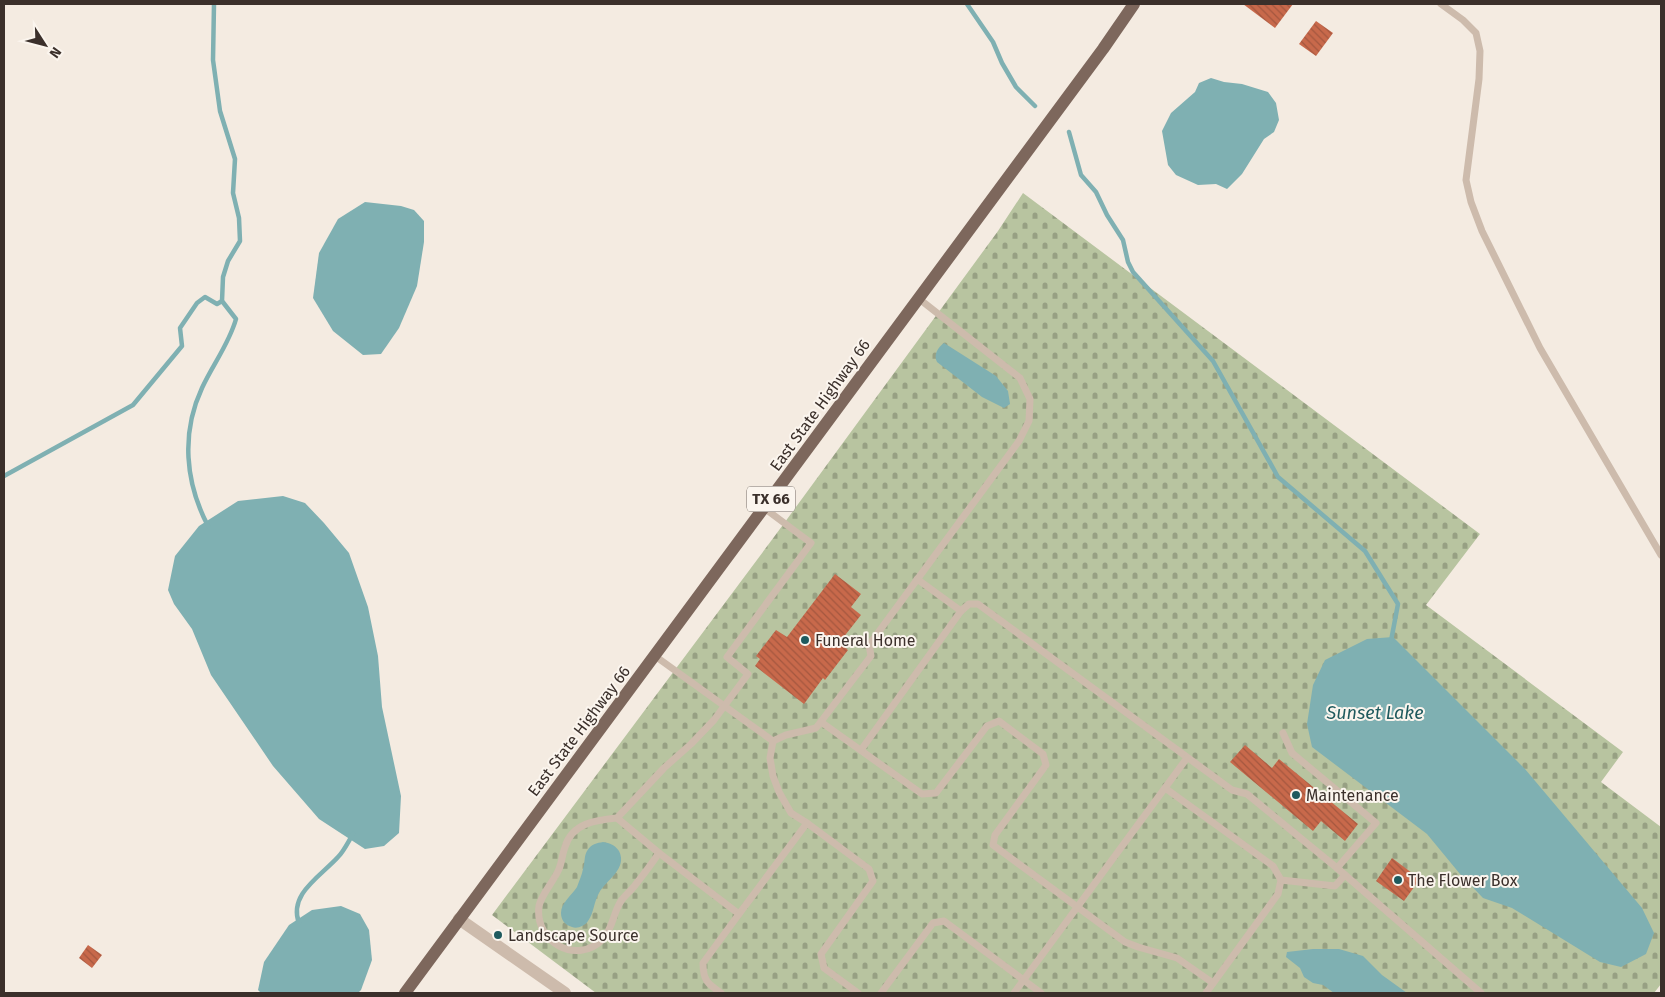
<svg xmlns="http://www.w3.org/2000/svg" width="1665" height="997" viewBox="0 0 1665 997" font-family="'Fira Sans',sans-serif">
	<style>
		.cemetery { fill: url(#cemetery-stones) }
		.water { fill: #7fb0b2 }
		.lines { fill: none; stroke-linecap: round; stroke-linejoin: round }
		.stream { stroke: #7fb0b2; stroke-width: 4.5 }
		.building { fill: url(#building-back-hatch) }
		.lane { stroke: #cdbbac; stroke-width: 7 }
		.street { stroke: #cdbbac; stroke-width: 12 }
		.primary { stroke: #7d675c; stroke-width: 12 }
		.poi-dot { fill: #1f5a5e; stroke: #fbf5ee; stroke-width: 2 }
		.labels { text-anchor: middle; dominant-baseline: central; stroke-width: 4; stroke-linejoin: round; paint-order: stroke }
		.shield { fill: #fbf5ee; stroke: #756b66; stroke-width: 1 }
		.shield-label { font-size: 15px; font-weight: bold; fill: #3b302b }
		.street-label { font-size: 16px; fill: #3b302b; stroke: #fbf5ee }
		.poi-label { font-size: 16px; fill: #3b302b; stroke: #fbf5ee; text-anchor: start }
		.water-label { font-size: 18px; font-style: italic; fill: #1f5a5e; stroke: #fbf5ee }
	</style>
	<defs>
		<pattern id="cemetery-stones" width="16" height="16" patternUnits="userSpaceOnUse" patternTransform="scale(1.25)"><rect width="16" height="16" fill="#b8c4a0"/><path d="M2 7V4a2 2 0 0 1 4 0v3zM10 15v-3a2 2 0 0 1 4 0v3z" fill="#97a083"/></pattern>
		<pattern id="building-back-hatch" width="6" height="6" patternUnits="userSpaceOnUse" patternTransform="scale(1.25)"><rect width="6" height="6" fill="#c8694b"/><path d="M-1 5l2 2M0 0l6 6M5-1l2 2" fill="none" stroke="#a4573f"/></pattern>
	</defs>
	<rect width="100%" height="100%" fill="#f4ebe1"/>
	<polygon class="cemetery" points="1023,193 1480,534 1426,605 1623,752 1601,782 1661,827 1661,984 1654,993 596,993 492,915 774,537 998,231"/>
	<g class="water">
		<polygon points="1211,78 1224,82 1242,84 1268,92 1276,103 1279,120 1274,132 1264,139 1242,174 1227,189 1216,184 1198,185 1176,175 1168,165 1162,131 1171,113 1195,92 1199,83"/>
		<polygon points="365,202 401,206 414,210 424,221 424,242 417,286 399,328 381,354 363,355 333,331 313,298 319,253 338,219"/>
		<path d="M944 343 996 376 1008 391 1010 404 1004 408 982 397 937 362C933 355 938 347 944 343Z"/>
		<polygon points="283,496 305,503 324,523 349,553 368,607 378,656 382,707 401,796 399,833 384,846 365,849 319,819 273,766 211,675 192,629 174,604 168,590 175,556 199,526 238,501"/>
		<polygon points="1393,637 1525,769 1642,908 1654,933 1646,954 1621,967 1600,962 1512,908 1483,898 1460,874 1427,834 1312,747 1307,724 1313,685 1325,660 1367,639"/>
		<path d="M603 842C610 843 615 845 619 851 628 869 606 880 599 893 594 901 594 913 588 921 585 926 577 929 572 927 565 925 561 920 561 913 561 903 572 895 577 887 579 881 582 875 583 869 585 863 584 856 587 851 591 844 597 843 603 842Z"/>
		<polygon points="341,906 360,914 369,930 372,960 361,990 358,993 261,993 258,990 264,962 289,925 312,910"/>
		<polygon points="1313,949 1339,949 1363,956 1382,975 1407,993 1334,993 1323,985 1313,983 1304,977 1300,968 1286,957 1287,952"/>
	</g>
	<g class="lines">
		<g class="stream">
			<polyline points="967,4 993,42 1002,63 1016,87 1035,106"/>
			<polyline points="1069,132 1081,175 1096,192 1107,215 1123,240 1128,262 1133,272 1213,361 1278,477 1365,551 1398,604 1391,641"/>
			<polyline points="4,476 133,405 182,346 180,328 197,303 205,297 217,304 222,301"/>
			<path d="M208 526C185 482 181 433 202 388 213 364 229 344 236 319L222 301 223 277 228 261 240 241 239 218 233 193 235 159 220 111 213 60 214 4"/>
			<path d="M299 923C288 894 321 876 338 857 344 851 348 842 353 834"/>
		</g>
	</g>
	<g class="building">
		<polygon points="1243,4 1293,4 1275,28"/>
		<polygon points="1316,21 1333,33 1316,56 1299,44"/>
		<polygon points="835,574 861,594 851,607 861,615 839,643 848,650 825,680 823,678 804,704 755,666 760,659 756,656 776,630 787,637"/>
		<polygon points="1245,745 1272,768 1279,759 1358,824 1345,841 1321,821 1313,831 1230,762"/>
		<polygon points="1392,858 1420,879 1404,901 1376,881"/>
		<polygon points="88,945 102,955 92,968 79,958"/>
	</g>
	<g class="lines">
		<g class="lane">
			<polyline points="1441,4 1463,20 1476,33 1480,51 1479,79 1466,180 1471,202 1482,231 1540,348 1661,555"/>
			<polyline points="917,579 961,611 969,604 978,604 1232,790 1247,794 1337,868 1481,993"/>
			<polyline points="655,656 773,741 786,735 816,728 871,656 869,645 1019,441 1029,421 1030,399 1020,378 918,298"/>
			<polyline points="821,722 922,794 936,793 987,726 999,721 1043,754 1046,765 995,835 993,845 1125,942 1138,947 1177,958 1213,983"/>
			<polyline points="1283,733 1292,753 1376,823 1337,868"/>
			<polyline points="773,741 770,758 773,776 779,792 791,813 807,823"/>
			<polyline points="861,750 961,611"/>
			<polyline points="1165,788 1273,866 1281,880 1278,894 1206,993"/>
			<path d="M617 818 659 853C652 863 644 874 636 884 632 890 625 895 621 901 613 913 613 928 603 939 577 966 534 942 539 906 541 895 554 881 559 869 562 862 562 855 565 847 572 823 596 820 617 818L664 768 691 744 714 720 748 674 727 657 811 543 764 508"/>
			<polyline points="659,853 739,914 807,823 869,869 873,881 821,954 824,968 858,993"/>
			<polyline points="1281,880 1335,886 1345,875"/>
			<path d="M721 993C708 984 703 981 703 963L739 914"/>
			<polyline points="881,993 933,923 944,921 1041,993"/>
			<polyline points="1014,993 1187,758"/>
		</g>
		<polyline class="street" points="459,919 565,993"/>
		<polyline class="primary" points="405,993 1103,49 1134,4"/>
	</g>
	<g class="poi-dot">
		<circle cx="805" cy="640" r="5"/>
		<circle cx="1296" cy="795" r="5"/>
		<circle cx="1398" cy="880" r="5"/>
		<circle cx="498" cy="935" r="5"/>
	</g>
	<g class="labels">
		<rect class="shield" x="747" y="486.5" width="48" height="25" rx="4"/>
		<g class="shield-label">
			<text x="771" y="499">TX 66</text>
		</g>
		<g class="street-label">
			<text transform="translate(820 405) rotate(-54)">East State Highway 66</text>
			<text transform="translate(579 731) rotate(-53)">East State Highway 66</text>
		</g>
		<g class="poi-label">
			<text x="815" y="640">Funeral Home</text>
			<text x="1306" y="795">Maintenance</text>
			<text x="1408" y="880">The Flower Box</text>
			<text x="508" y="935">Landscape Source</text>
		</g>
		<g class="water-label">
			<text x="1375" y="713">Sunset Lake</text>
		</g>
	</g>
	<rect width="1665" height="997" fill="none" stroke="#3b302b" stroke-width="10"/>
	<g transform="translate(45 45) rotate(126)" stroke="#fbf5ee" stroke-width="4" paint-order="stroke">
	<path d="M0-4L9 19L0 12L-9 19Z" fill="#3b302b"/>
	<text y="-8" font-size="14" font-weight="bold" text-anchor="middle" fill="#3b302b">N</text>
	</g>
</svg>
